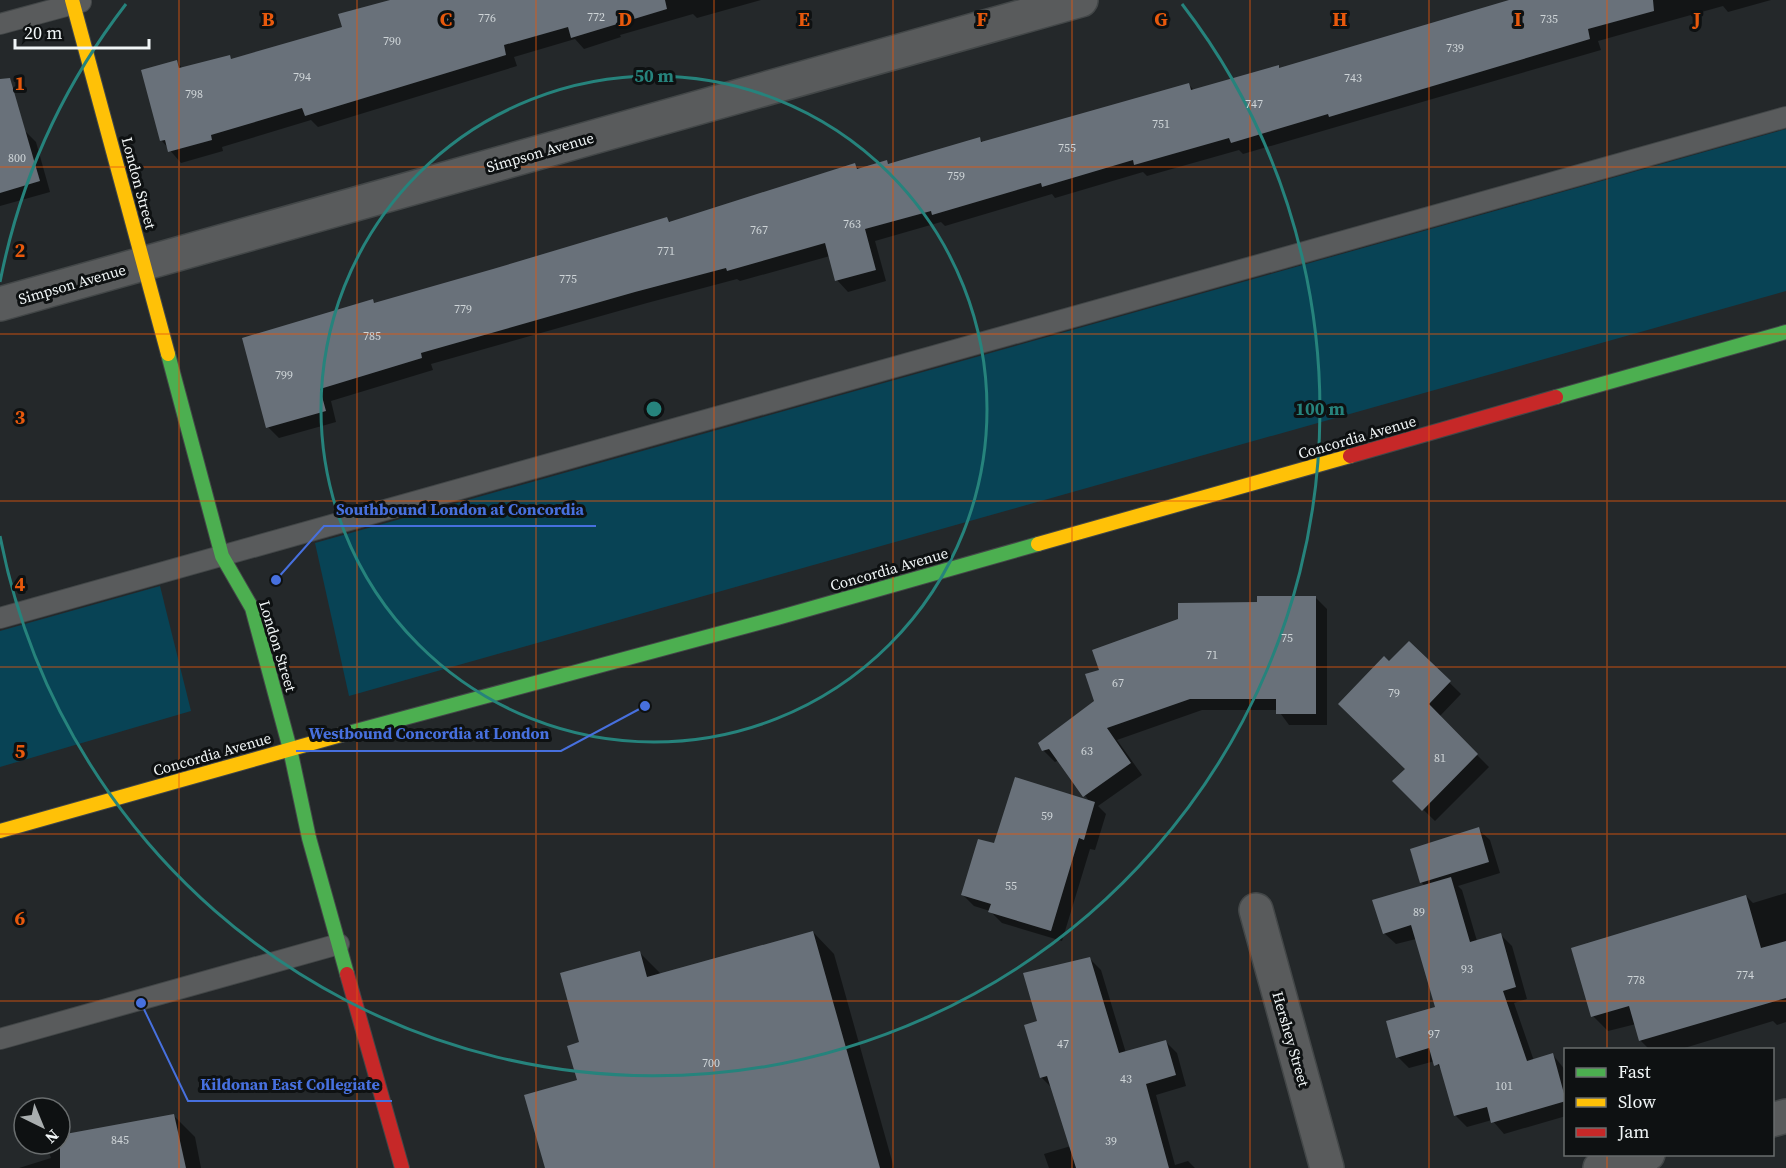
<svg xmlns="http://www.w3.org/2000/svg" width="1786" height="1168" viewBox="0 0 1786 1168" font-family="'Source Serif 4',serif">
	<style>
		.green { fill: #084355 }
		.shadow { fill: #0007 }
		.building { fill: #69717a }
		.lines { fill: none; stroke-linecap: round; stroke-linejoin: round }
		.lane-casing { stroke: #434748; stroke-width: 22 }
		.street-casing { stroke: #434748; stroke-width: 36 }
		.fast-casing { stroke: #434748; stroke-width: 16 }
		.slow-casing { stroke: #434748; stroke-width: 16 }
		.jam-casing { stroke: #434748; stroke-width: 16 }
		.lane { stroke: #595b5c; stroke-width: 20 }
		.street { stroke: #595b5c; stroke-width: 33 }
		.fast { stroke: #4caf50; stroke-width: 14 }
		.slow { stroke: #ffc107; stroke-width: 14 }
		.jam { stroke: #c62828; stroke-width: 14 }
		.grid { fill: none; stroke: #e8590c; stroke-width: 1.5; stroke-opacity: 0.55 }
		.ring { fill: none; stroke: #26837c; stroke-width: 3 }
		.labels { text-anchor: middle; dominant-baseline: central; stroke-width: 6; stroke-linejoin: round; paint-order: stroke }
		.number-label { font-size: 12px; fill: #cfd5d8 }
		.street-label { font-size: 15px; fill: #f1f6f7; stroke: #0e1112 }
		.grid-label { font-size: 20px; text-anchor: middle; font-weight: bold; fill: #e8590c; stroke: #0e1112; stroke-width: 6; stroke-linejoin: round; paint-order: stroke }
		.centre { fill: #26837c; stroke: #0e1112; stroke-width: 3 }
		.ring-label { font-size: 18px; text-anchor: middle; font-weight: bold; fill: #26837c; stroke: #0e1112; stroke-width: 6; stroke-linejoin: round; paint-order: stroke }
		.leader { fill: none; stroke: #4770de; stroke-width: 2 }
		.callout-dot { fill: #4770de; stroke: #0e1112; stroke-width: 2 }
		.callout-label { font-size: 16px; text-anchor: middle; font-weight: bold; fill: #4770de; stroke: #0e1112; stroke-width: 6; stroke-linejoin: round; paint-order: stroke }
	</style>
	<rect width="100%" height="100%" fill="#24282a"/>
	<g class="green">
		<polygon points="1786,129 1786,291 349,696 315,543"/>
		<polygon points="160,586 191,711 0,767 0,631"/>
	</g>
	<g class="shadow">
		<polygon points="395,0 761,0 697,18 693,14 620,35 621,37 584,49 575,39 514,57 517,66 318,127 311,120 222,147 223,151 181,163 162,141 143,71 177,62 183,69 229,56 232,60 343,28"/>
		<polygon points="1512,0 1771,0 1728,12 1723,6 1598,41 1601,50 1243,154 1239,150 1147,176 1143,172 1055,198 1052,194 945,226 941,222 875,241 886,281 848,292 837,280 830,256 740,281 737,279 647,303 431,364 433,370 331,401 336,422 279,438 268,427 372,301 376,304 667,219 671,223 855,165 860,170 886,162 890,165 980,139 983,143 1189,85 1195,91 1278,67 1280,69"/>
		<polygon points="24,130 36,142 50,192 0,206 0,137"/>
		<polygon points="1315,597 1327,609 1327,725 1289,725 1278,710 1202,710 1117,740 1142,775 1098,806 1106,814 1095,850 1090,849 1062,941 1002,923 990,911 974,906 963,895 995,845 1089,801 1059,760 1055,762 1043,750 1259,604"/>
		<polygon points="1409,643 1461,694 1439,717 1489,767 1435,821 1394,781 1406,769"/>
		<polygon points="1478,829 1490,840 1500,873 1458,886 1462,890 1477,941 1500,934 1512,946 1527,999 1514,1003 1534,1061 1553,1055 1566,1071 1566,1116 1504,1134 1492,1120 1467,1127 1455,1115 1443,1072 1435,1061 1409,1068 1398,1057 1436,1009 1416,939 1396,944 1384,933 1425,886 1421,882"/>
		<polygon points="1786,893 1786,1022 1777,1025 1773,1021 1678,1050 1650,1050 1640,1040 1636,1024 1608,1031 1593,1016 1746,896 1753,903"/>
		<polygon points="813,932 834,954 894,1168 546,1168 579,1081 581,1044 639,952 661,974"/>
		<polygon points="1090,959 1101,970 1126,1053 1165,1041 1177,1053 1186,1086 1156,1095 1175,1165 1188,1161 1195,1168 1049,1168 1044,1154 1071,1146 1052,1088 1041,1077 1039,1022"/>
		<polygon points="173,1115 195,1137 201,1168 19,1168 51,1158 46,1144 60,1144 60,1137"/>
	</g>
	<g class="building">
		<polygon points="390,0 665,0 667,9 571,38 568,27 504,45 506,55 305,116 302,108 211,135 212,140 168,152 165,140 160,141 141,70 177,60 179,68 230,55 231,59 342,27 338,14"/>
		<polygon points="1509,0 1653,0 1654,11 1588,29 1590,39 1329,117 1328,114 1231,143 1229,138 1134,165 1133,160 1042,187 1041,183 932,215 931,211 865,229 876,270 835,281 825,243 727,271 726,268 635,292 421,353 422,358 320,389 326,411 266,428 242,338 373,299 374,303 493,269 667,217 669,222 855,163 857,169 887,160 888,164 980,137 981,142 1189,83 1191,90 1279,65 1279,68"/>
		<polygon points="10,78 40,181 0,193 0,79"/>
		<polygon points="1257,596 1316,596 1316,714 1276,714 1276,699 1190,699 1107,728 1131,763 1083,797 1049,749 1042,751 1038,743 1094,701 1085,674 1099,670 1092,650 1178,619 1178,603 1257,602"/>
		<polygon points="1409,641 1451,681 1429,704 1478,754 1422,811 1392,781 1405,769 1338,704 1384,656 1389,661"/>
		<polygon points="1015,777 1095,802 1084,840 1079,838 1051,931 988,912 991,904 961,895 978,839 994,843"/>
		<polygon points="1479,827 1489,862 1420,883 1410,849"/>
		<polygon points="1451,877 1470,942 1501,933 1516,987 1503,991 1527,1061 1553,1053 1566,1101 1491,1123 1487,1107 1454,1116 1439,1064 1434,1066 1429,1048 1396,1058 1386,1021 1435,1007 1411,925 1383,934 1372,900"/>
		<polygon points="1746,895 1761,948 1786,941 1786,998 1639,1041 1629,1006 1591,1017 1571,948"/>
		<polygon points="813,931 880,1168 545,1168 524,1095 577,1080 567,1046 579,1042 560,973 640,951 647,977"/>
		<polygon points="1090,957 1119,1053 1166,1040 1176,1075 1146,1084 1169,1168 1076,1168 1047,1076 1040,1078 1024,1025 1037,1021 1023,973"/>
		<polygon points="174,1114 186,1168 60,1168 60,1135"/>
	</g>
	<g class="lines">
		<defs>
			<g id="lane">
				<polyline points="0,24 81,2"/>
				<polyline points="0,618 1786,117"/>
				<polyline points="0,1039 339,944"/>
			</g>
			<g id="street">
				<polyline points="0,304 1081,0"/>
				<polyline points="1256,910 1327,1168"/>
				<polyline points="1772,1120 1786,1116"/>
				<polyline points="1600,1168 1648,1154"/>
			</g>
			<g id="fast">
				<polyline points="168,354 222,556 252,608 290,749 309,838 347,974"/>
				<polyline points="1556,397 1786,332"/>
				<polyline points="341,735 777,618 1038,544"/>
			</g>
			<g id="slow">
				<polyline points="72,0 168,354"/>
				<polyline points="1038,544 1350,456"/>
				<polyline points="0,831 341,735"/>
			</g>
			<g id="jam">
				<polyline points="1350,456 1556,397"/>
				<polyline points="347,974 402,1168"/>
			</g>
		</defs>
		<use href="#lane" class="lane-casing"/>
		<use href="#street" class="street-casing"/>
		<use href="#fast" class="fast-casing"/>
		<use href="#slow" class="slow-casing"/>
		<use href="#jam" class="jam-casing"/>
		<use href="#lane" class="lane"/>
		<use href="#street" class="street"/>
		<use href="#fast" class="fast"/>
		<use href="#slow" class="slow"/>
		<use href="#jam" class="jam"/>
	</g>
	<path class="grid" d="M179 0V1168M357 0V1168M536 0V1168M714 0V1168M893 0V1168M1072 0V1168M1250 0V1168M1429 0V1168M1607 0V1050M0 167H1786M0 334H1786M0 501H1786M0 667H1786M0 834H1786M0 1001H1786M1607 1154V1168"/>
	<g class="ring">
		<circle cx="654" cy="409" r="333"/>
		<path d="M0 282A666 666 0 0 1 126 4M1182 4A666 666 0 1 1 0 536"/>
	</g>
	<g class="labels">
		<g class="number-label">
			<text x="596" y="17">772</text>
			<text x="487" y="18">776</text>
			<text x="1549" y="19">735</text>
			<text x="392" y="41">790</text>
			<text x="1455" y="48">739</text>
			<text x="302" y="77">794</text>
			<text x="1353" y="78">743</text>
			<text x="194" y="94">798</text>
			<text x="1254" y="104">747</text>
			<text x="1161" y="124">751</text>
			<text x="1067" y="148">755</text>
			<text x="17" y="158">800</text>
			<text x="956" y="176">759</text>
			<text x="852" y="224">763</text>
			<text x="759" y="230">767</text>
			<text x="666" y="251">771</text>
			<text x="568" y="279">775</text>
			<text x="463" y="309">779</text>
			<text x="372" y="336">785</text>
			<text x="284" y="375">799</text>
			<text x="1287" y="638">75</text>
			<text x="1212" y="655">71</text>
			<text x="1118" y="683">67</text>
			<text x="1394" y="693">79</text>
			<text x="1087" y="751">63</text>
			<text x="1440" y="758">81</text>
			<text x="1047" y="816">59</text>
			<text x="1011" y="886">55</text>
			<text x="1419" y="912">89</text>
			<text x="1467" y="969">93</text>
			<text x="1745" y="975">774</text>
			<text x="1636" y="980">778</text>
			<text x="1434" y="1034">97</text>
			<text x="1063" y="1044">47</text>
			<text x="711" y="1063">700</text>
			<text x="1126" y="1079">43</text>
			<text x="1504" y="1086">101</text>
			<text x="120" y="1140">845</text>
			<text x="1111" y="1141">39</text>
		</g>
		<g class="street-label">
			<text transform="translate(540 152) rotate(-16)">Simpson Avenue</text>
			<text transform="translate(139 183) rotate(75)">London Street</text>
			<text transform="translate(72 284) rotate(-16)">Simpson Avenue</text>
			<text transform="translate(1357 437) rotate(-16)">Concordia Avenue</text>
			<text transform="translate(889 569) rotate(-16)">Concordia Avenue</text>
			<text transform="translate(278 646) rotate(73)">London Street</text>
			<text transform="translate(212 754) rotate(-16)">Concordia Avenue</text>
			<text transform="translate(1291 1039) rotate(74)">Hershey Street</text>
		</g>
	</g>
	<g class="grid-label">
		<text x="268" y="26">B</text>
		<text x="446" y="26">C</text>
		<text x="625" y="26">D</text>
		<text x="804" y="26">E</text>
		<text x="982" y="26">F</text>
		<text x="1161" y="26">G</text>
		<text x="1340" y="26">H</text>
		<text x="1518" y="26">I</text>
		<text x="1697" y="26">J</text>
		<text x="20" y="90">1</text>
		<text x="20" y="257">2</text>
		<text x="20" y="424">3</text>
		<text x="20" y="591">4</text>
		<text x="20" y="758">5</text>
		<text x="20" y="925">6</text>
	</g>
	<circle cx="654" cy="409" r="9" class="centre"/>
	<g class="ring-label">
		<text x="654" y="82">50 m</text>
		<text x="1320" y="415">100 m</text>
	</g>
	<path class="leader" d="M276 580L324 526H596M645 706L561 751H296M141 1003L188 1101H392"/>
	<g class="callout-dot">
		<circle cx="276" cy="580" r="6"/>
		<circle cx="645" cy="706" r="6"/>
		<circle cx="141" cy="1003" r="6"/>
	</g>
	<g class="callout-label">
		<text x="460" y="515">Southbound London at Concordia</text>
		<text x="429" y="739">Westbound Concordia at London</text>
		<text x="290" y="1090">Kildonan East Collegiate</text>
	</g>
	<rect x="1564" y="1048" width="210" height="108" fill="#0e1112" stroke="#696d6e" stroke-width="1.5"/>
	<rect x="1576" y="1068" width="30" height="9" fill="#4caf50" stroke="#696d6e" stroke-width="1.5"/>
	<text x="1618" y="1078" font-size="18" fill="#f1f6f7">Fast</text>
	<rect x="1576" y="1098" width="30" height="9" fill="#ffc107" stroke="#696d6e" stroke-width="1.5"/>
	<text x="1618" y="1108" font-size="18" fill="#f1f6f7">Slow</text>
	<rect x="1576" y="1128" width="30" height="9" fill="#c62828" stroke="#696d6e" stroke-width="1.5"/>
	<text x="1618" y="1138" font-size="18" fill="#f1f6f7">Jam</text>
	<g transform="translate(42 1126) rotate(137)"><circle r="28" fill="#0e1112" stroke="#696d6e" stroke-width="1.5"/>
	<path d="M0-4.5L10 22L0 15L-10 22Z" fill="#a9aeaf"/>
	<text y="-9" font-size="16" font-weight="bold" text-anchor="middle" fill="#f1f6f7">N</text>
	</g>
	<path d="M15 39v9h134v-9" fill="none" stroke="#f1f6f7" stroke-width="3"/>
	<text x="24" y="39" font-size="18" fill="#f1f6f7" stroke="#0e1112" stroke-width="4.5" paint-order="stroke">20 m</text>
</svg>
